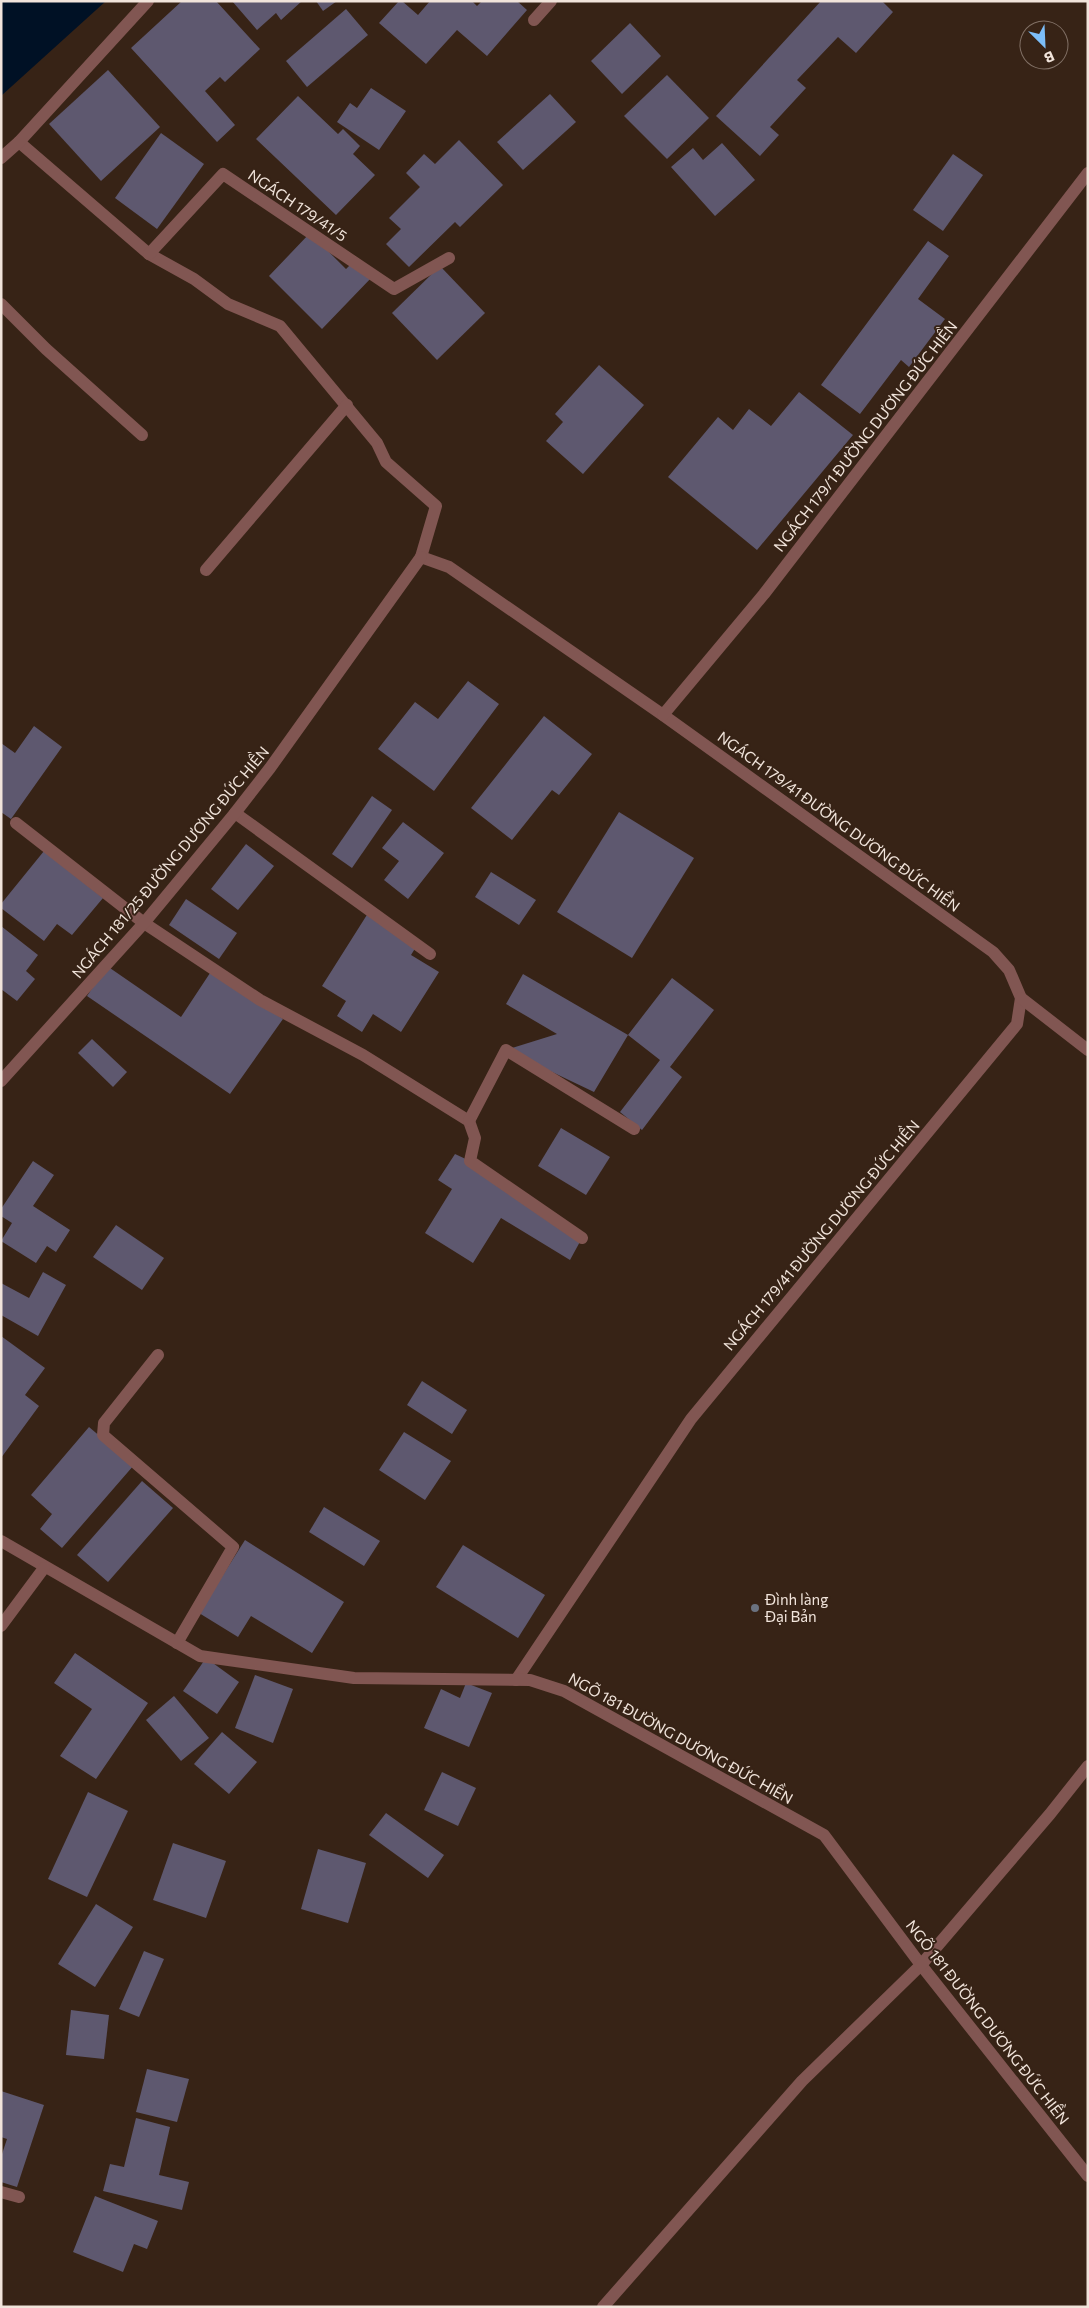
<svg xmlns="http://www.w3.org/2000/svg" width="1089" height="2308" viewBox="0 0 1089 2308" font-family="Commissioner,sans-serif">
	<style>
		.water { fill: #001125 }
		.building { fill: #5e586f }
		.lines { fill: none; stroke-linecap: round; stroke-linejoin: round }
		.minor { stroke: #815652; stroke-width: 12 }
		.worship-dot { fill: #6b7280; stroke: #372316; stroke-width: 2 }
		.labels { text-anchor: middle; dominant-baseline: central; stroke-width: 4; stroke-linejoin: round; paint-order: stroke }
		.street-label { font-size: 15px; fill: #f1e4db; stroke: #372316 }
		.poi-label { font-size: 15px; fill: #f1e4db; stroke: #372316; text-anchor: start }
	</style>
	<rect width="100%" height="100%" fill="#372316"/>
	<polygon class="water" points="1,1 106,1 1,96"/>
	<g class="building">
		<polygon points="182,1 216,1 260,49 225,82 220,77 205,91 235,125 217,142 131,48"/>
		<polygon points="232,1 302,1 281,20 276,13 257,30"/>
		<polygon points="316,1 337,1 323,11"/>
		<polygon points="399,1 402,1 418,15 430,1 472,1 477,6 482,1 517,1 527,10 487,56 457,30 426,64 379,23"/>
		<polygon points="821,1 882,1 893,12 856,53 838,37 797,80 806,88 770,127 779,135 760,156 716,116"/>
		<polygon points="346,9 368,35 307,87 286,61"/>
		<polygon points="630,23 661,56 622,94 591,61"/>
		<polygon points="108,70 160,127 101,181 49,124"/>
		<polygon points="667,75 709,118 667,159 624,116"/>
		<polygon points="371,88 406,111 379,150 337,122 350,103 357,108"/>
		<polygon points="550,94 576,122 523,170 497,142"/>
		<polygon points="298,96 338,134 343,129 360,146 353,154 375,175 336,215 256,139"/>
		<polygon points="161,133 204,164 157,229 115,198"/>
		<polygon points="459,140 503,185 460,227 455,222 409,267 386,244 401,229 389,218 420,187 406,173 424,154 435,164"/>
		<polygon points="722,143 755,180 715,216 671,167 693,148 703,160"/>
		<polygon points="953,154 983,175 943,231 913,210"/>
		<polygon points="310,233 346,269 356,259 373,276 322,329 269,276"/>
		<polygon points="928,241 949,256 918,299 945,319 909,367 901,360 860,414 821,385"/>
		<polygon points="440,266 485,313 437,360 392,313"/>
		<polygon points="599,365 644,405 583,474 546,441 563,422 555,414"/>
		<polygon points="799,392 853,435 757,550 668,477 718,417 733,430 749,409 771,426"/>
		<polygon points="468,681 499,704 434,791 378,749 415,702 438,719"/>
		<polygon points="544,716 592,754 559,795 552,790 512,840 471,808"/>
		<polygon points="34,726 62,747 11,819 1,812 1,743 15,753"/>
		<polygon points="372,796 392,810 352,868 332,854"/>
		<polygon points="619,812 694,858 632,958 557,912"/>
		<polygon points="403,822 444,853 408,899 384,880 399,861 382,848"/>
		<polygon points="246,844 274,866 238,910 211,889"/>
		<polygon points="44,851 103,898 72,935 57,924 44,941 1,908 1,904"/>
		<polygon points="491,872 536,900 519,925 475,897"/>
		<polygon points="186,899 237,933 219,959 169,925"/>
		<polygon points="370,910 419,942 411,955 439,972 401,1032 373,1014 362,1032 337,1016 346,1001 322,986"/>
		<polygon points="1,926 38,955 26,971 35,979 17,1001 1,989"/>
		<polygon points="107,966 181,1017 212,970 283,1019 230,1094 87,996"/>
		<polygon points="523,974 628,1035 594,1092 506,1050 557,1034 506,1004"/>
		<polygon points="672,978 714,1010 670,1067 682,1077 642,1130 620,1112 660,1060 628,1035"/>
		<polygon points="92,1039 127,1072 113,1087 78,1053"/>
		<polygon points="561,1128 610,1157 586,1195 538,1166"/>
		<polygon points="455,1154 470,1161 582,1238 570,1260 501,1218 473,1263 425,1233 452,1189 438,1180"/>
		<polygon points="33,1161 54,1175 33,1206 70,1230 56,1252 47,1246 36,1263 1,1241 12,1223 1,1216 1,1209"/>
		<polygon points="116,1225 164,1258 142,1290 93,1257"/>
		<polygon points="43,1272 66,1285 38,1336 1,1315 1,1283 29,1298"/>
		<polygon points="1,1336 45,1368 25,1395 39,1406 1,1458"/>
		<polygon points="422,1381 467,1410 452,1434 407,1405"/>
		<polygon points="89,1427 134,1465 62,1548 40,1529 52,1514 31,1495"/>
		<polygon points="404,1432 451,1461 425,1500 379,1470"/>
		<polygon points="142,1481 173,1508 108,1582 77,1555"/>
		<polygon points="324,1507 380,1541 364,1566 309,1532"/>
		<polygon points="245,1540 344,1602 312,1653 251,1616 238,1637 199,1613"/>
		<polygon points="463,1545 545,1595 518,1638 436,1587"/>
		<polygon points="75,1653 148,1703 96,1779 60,1756 92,1709 54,1683"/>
		<polygon points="206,1658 239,1682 217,1714 183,1691"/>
		<polygon points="255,1675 293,1689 273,1743 235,1728"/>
		<polygon points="466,1683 492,1693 469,1747 424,1728 441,1689 460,1698"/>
		<polygon points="174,1696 209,1738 181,1761 146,1720"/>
		<polygon points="222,1732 257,1762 229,1794 194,1764"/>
		<polygon points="442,1772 476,1788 458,1826 424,1810"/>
		<polygon points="88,1792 128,1811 87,1897 48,1879"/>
		<polygon points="386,1813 444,1855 428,1878 369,1835"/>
		<polygon points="173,1843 226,1861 206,1918 153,1900"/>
		<polygon points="318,1849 366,1863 348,1923 301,1909"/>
		<polygon points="96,1904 133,1927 95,1987 58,1964"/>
		<polygon points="144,1951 164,1959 139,2017 119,2009"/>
		<polygon points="71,2010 109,2015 104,2059 66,2055"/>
		<polygon points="147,2069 189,2079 177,2122 136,2112"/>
		<polygon points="1,2091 44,2105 17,2187 1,2182 1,2157 7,2139 1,2137"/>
		<polygon points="136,2118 170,2127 159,2175 189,2182 182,2210 103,2191 110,2164 124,2167"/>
		<polygon points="95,2196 158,2221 147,2249 134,2244 123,2272 73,2252"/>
	</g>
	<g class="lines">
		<g class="minor">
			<polyline points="534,20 551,1"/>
			<polyline points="19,142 149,254 194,279 228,304 280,326 377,443 386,462 436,506 421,557 449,567 663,715 993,952 1009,970 1021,998 1017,1024 691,1419 516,1680"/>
			<polyline points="1,158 19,142 148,1"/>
			<polyline points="149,254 223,174 394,289 449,258"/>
			<polyline points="1,304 46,349 142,435"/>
			<polyline points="206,570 347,405"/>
			<polyline points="663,715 764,594 1088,173"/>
			<polyline points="235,813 430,954"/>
			<polyline points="16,823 144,923 260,1000 363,1055 469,1121 475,1138 470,1161 582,1238"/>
			<polyline points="1021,998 1088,1050"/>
			<polyline points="1,1081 144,923 235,813 270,768 421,557"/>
			<polyline points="469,1121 506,1050 634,1129"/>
			<polyline points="158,1355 104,1423 103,1435 233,1547 177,1643"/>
			<polyline points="1,1541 200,1656 354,1678 530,1680 564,1691 824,1835 921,1965 1088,2176"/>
			<polyline points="1,1626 44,1568"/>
			<polyline points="1,2192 19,2197"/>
			<polyline points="603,2307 802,2081 921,1965 1050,1814 1088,1766"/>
		</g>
	</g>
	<circle class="worship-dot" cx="755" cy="1608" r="5"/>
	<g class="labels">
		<g class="street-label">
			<text transform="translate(298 205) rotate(34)">NGÁCH 179/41/5</text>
			<text transform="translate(865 436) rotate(-52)">NGÁCH 179/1 ĐƯỜNG DƯƠNG ĐỨC HIỀN</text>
			<text transform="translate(839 821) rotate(36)">NGÁCH 179/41 ĐƯỜNG DƯƠNG ĐỨC HIỀN</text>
			<text transform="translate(170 862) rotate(-50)">NGÁCH 181/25 ĐƯỜNG DƯƠNG ĐỨC HIỀN</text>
			<text transform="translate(821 1235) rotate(-50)">NGÁCH 179/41 ĐƯỜNG DƯƠNG ĐỨC HIỀN</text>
			<text transform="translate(681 1738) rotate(29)">NGÕ 181 ĐƯỜNG DƯƠNG ĐỨC HIỀN</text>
			<text transform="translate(988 2022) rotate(52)">NGÕ 181 ĐƯỜNG DƯƠNG ĐỨC HIỀN</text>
		</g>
		<g class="poi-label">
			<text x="765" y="1599">Đình làng<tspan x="765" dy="17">Đại Bản</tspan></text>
		</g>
	</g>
	<rect width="1089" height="2308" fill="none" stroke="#f1e4db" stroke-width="5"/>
	<g transform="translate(1044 45) rotate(156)"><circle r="24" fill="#372316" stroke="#817065"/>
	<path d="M0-4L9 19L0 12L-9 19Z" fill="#7cbef9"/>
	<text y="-8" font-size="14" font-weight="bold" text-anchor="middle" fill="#f1e4db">B</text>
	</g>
</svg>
